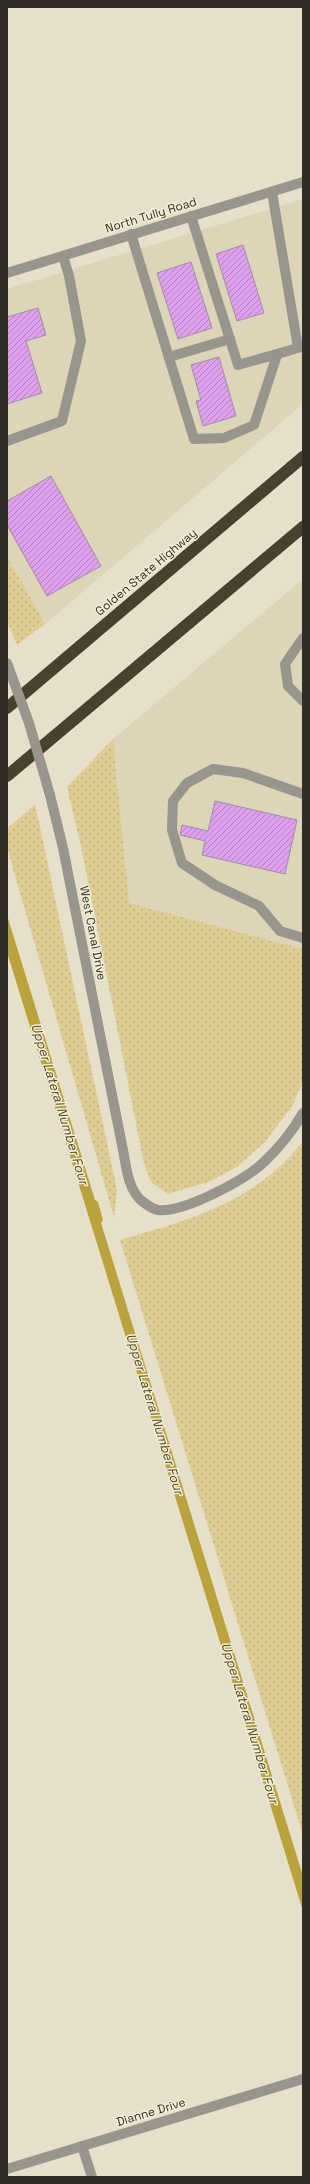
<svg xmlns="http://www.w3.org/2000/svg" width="310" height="2184" viewBox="0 0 310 2184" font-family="'Space Grotesk',sans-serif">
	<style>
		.built { fill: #dcd5b7 }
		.grass { fill: url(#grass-dots) }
		.water { fill: #bba33c }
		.building { fill: url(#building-hatch); stroke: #9e90a1 }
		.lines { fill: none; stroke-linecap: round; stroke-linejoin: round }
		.minor { stroke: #97958c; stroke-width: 10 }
		.highway { stroke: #474230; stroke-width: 12 }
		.minor-bridge { stroke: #97958c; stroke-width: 10 }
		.labels { text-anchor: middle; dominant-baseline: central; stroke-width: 3; stroke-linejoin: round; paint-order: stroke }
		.street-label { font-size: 12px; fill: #2f2d25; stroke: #f3eed7 }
		.water-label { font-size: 13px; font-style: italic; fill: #52481e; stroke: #f3eed7 }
	</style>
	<defs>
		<pattern id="grass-dots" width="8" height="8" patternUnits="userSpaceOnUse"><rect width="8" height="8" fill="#ddcd92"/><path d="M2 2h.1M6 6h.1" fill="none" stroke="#beb07e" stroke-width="1.8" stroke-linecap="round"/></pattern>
		<pattern id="building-hatch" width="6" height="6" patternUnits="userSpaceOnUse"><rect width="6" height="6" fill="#dea0ec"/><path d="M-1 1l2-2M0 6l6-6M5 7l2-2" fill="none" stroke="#b483bf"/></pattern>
	</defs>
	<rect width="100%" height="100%" fill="#e6e0ca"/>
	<g class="built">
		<polygon points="303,199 303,404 45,624 7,556 7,289"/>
		<polygon points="303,579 303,949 129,903 113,739"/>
	</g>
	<g class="grass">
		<polygon points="7,556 45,624 17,645 7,621"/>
		<polygon points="113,739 129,903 303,949 303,1082 291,1108 265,1142 238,1166 211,1181 168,1194 151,1182 144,1164 82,851 67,787"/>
		<polygon points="35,804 117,1190 114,1217 7,848 7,829"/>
		<path d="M303 1141V1835L120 1240C176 1224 235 1208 278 1168 287 1160 295 1150 303 1141Z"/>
	</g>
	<polygon class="water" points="7,915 95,1200 98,1202 103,1220 101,1223 303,1876 303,1911 7,952"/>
	<g class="building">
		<polygon points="243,245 264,313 237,321 216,254"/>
		<polygon points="191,262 212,328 178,339 157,273"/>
		<polygon points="38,308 46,335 26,341 42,393 7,404 7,317"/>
		<polygon points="219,357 236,416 203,426 196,401 201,400 191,365"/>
		<polygon points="51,476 101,566 47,596 7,525 7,501"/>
		<polygon points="215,801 297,820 285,874 202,855 205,841 180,835 182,825 208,831"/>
	</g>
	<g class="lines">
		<g class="minor">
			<polyline points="191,216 238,365 298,348 272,192"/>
			<polyline points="131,234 194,439 224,438 254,425 277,355"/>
			<polyline points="7,273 303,182"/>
			<polyline points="169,357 230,339"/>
			<polyline points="7,441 62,421 81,341 69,276 63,256"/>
			<polyline points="303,638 285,664 288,686 303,701"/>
			<polyline points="303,794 243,773 213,769 187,783 173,801 172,830 182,863 215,885 259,906 280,931 303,938"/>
			<path d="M50 795 63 848 122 1145C126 1163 127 1189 142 1201 147 1205 152 1209 158 1210 184 1213 244 1180 263 1163 279 1148 292 1132 303 1113"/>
			<polyline points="82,2146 92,2177"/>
			<polyline points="7,2169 303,2079"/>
		</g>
		<g class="highway">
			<polyline points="7,708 303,457"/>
			<polyline points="7,776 303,527"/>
		</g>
		<polyline class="minor-bridge" points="7,663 29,723 50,795"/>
	</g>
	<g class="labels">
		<g class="street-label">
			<text transform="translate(151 215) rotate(-17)">North Tully Road</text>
			<text transform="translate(146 572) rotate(-40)">Golden State Highway</text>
			<text transform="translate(93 933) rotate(79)">West Canal Drive</text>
			<text transform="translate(151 2112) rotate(-17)">Dianne Drive</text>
		</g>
		<g class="water-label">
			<text transform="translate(60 1104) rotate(73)">Upper Lateral Number Four</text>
			<text transform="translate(155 1414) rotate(73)">Upper Lateral Number Four</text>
			<text transform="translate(250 1723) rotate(73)">Upper Lateral Number Four</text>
		</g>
	</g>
	<rect width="310" height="2184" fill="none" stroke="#2f2d25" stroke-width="16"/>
</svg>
